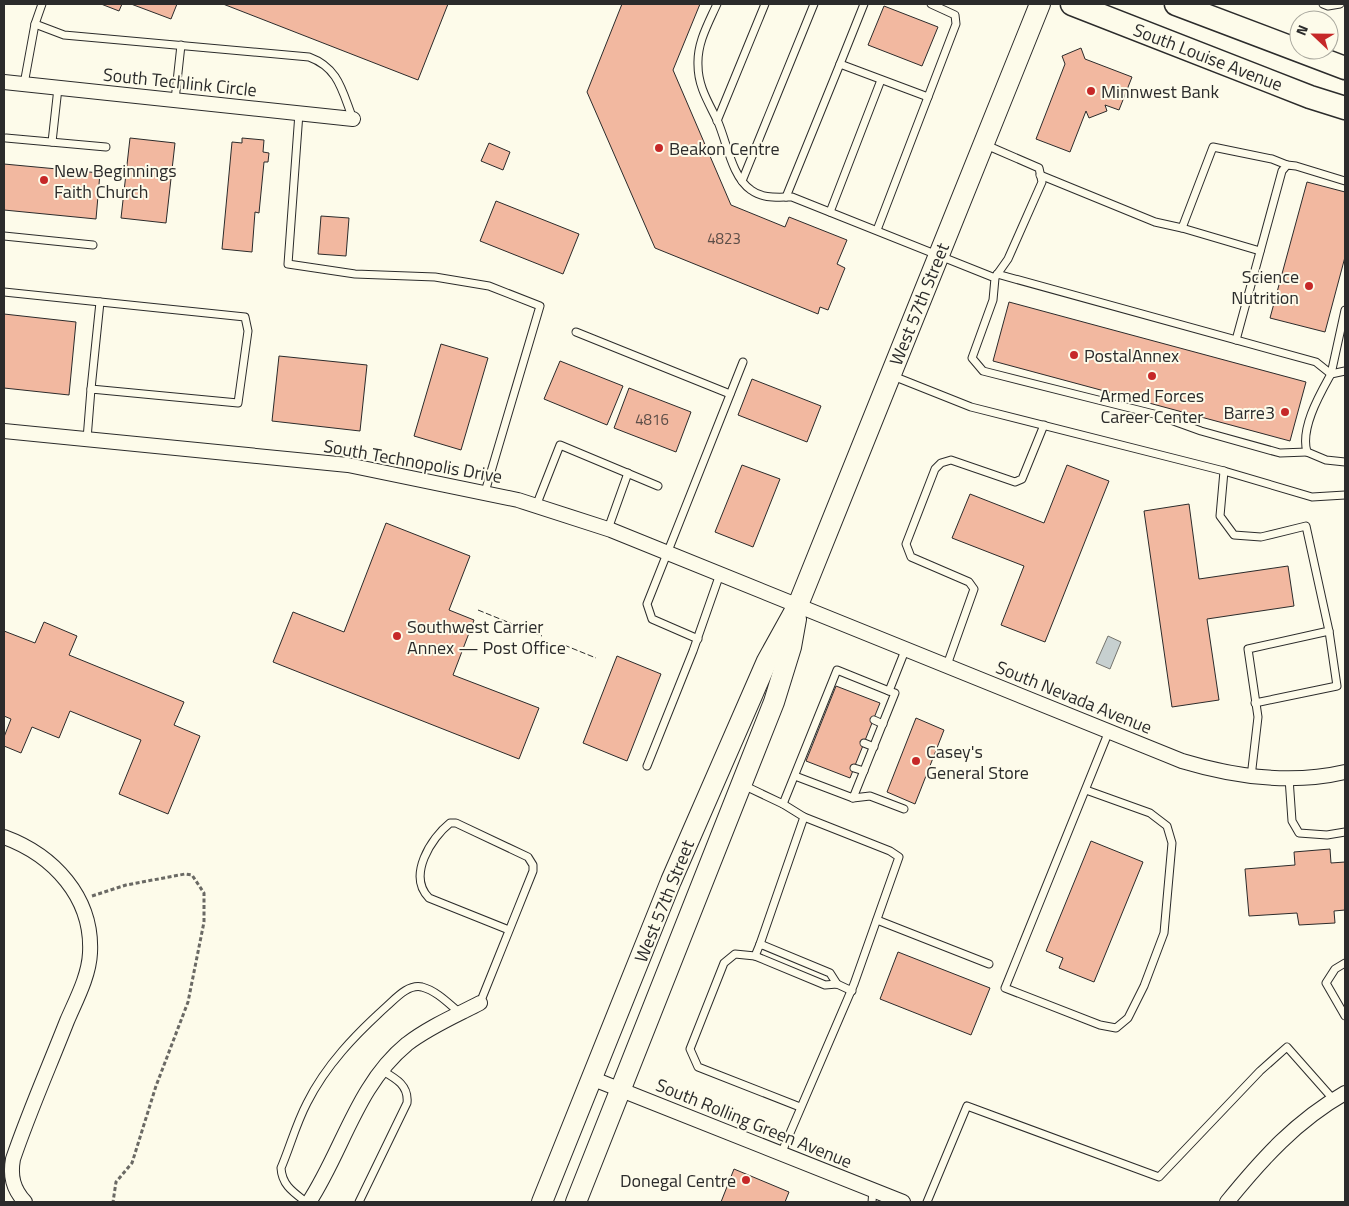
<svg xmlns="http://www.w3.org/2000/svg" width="1349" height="1206" viewBox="0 0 1349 1206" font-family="'Titillium Web',sans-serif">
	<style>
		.water { fill: #c7d0d0; stroke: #74746e }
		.building { fill: #f2b8a0; stroke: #2b2b2b }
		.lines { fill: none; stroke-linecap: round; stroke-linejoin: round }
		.lane-casing { stroke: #2b2b2b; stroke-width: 9 }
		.street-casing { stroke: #2b2b2b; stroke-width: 16 }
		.secondary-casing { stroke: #2b2b2b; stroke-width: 22 }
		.primary-casing { stroke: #2b2b2b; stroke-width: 25 }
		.path { stroke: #6a6964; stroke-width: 3; stroke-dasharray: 4 2.5; stroke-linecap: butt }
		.lane { stroke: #fdfbea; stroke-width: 7 }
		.street { stroke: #fdfbea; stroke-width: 14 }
		.secondary { stroke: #fdfbea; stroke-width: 20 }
		.primary { stroke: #fdfbea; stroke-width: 22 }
		.fence { stroke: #2b2b2b; stroke-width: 1; stroke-dasharray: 6 2.5; stroke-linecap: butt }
		.poi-dot { fill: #c62828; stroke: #fdfbea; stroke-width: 2 }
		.labels { text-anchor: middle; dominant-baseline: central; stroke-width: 4; stroke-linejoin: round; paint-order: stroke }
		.number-label { font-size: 15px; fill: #5d4e48 }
		.street-label { font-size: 18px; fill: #2b2b2b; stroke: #fdfbea }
		.poi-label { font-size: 18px; fill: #2b2b2b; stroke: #fdfbea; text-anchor: start }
	</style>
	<rect width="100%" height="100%" fill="#fdfbea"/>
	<polygon class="water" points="1108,636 1121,642 1110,669 1096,663"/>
	<g class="building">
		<polygon points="101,4 122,4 119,11"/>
		<polygon points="131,4 177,4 171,19"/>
		<polygon points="223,4 448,4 418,80"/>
		<polygon points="622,4 700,4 673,70 731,205 785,227 789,217 847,240 837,264 845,268 828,310 820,307 818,314 655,248 587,92"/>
		<polygon points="884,6 938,27 922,66 868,45"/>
		<polygon points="1081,48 1085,59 1132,77 1119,110 1105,105 1107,111 1089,118 1086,111 1070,152 1036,139 1065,64 1062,56"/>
		<polygon points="130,138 175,143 166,223 121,218"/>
		<polygon points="242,138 264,140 263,152 269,153 268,162 264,162 259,213 255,212 252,252 222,249 232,142 242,143"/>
		<polygon points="489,143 510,152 503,170 481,161"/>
		<polygon points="4,164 100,173 96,219 4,210"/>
		<polygon points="1307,182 1345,192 1345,257 1325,332 1270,318"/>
		<polygon points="496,201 579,234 563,274 480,241"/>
		<polygon points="321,216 349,218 346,256 318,254"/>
		<polygon points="1009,302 1306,382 1290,441 993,361"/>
		<polygon points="4,314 76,322 69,395 4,388"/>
		<polygon points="441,344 488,358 461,450 414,436"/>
		<polygon points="279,356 367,365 360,431 272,421"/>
		<polygon points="560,361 623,386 607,425 544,399"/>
		<polygon points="752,379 821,406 807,442 738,415"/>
		<polygon points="629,388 691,412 676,452 614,428"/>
		<polygon points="742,465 780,479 753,547 715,532"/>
		<polygon points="1067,465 1109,481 1045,642 1001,625 1024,566 952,538 970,494 1044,523"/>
		<polygon points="1189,504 1199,579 1288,566 1294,606 1207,619 1219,700 1172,707 1144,511"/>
		<polygon points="386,523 470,556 449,610 474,620 453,675 539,708 519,759 273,662 293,612 344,632"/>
		<polygon points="44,622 77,636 69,655 184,702 174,725 200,736 168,814 119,794 141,740 70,711 59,738 32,727 21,753 4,746 4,737 11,719 4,716 4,631 35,643"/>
		<polygon points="617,656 661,674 627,761 583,743"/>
		<polygon points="836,686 880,703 850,778 806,761"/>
		<polygon points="916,718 944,730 915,804 887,792"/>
		<polygon points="1091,841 1143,862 1094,982 1059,968 1063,958 1046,951"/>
		<polygon points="1330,849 1331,863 1345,862 1345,910 1334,911 1335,923 1299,925 1297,913 1249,916 1245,869 1295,865 1294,852"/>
		<polygon points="898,952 990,988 971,1035 880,999"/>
		<polygon points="734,1169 789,1192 785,1202 721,1202"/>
	</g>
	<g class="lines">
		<defs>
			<g id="lane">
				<path d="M42 4 35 24 64 35 309 57C339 68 342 91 353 119"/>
				<path d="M717 4C708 24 697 43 698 65 698 87 709 103 718 122 727 143 732 177 751 190 763 199 777 197 792 197L995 278 993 300 972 358 983 371 1154 414 1201 431 1280 453 1307 452"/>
				<polyline points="864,4 840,64 928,97"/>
				<polyline points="1323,4 1328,6 1340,4"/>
				<polyline points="24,84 35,24"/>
				<polyline points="175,100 181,45"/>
				<polyline points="299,113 288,264 355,274 435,277 489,286 540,306 485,492"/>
				<polyline points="717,121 765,4"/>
				<polyline points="6,138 106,147"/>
				<polyline points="52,142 58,88"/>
				<polyline points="986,145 1039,168 1042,182 1008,259 996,276"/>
				<polyline points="1040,175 1155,222 1182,228 1213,147 1272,159 1287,165"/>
				<polyline points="742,181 814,4"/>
				<polyline points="786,197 840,64"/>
				<polyline points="830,212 881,80"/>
				<polyline points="1182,228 1260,251"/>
				<polyline points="877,230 956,24 955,15 931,4"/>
				<polyline points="4,236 93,245"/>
				<polyline points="997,274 1316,362 1331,374 1345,310"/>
				<polyline points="4,292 245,317 248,331 238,403 91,389 87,439"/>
				<polyline points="576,332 730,394"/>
				<polyline points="1236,340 1282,171 1287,165 1296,166 1345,181"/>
				<path d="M1345 371 1331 374C1320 394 1300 428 1307 452L1326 460 1345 462"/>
				<polyline points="893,376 971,407 1224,471 1312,497 1345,495"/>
				<polyline points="91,389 100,302"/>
				<polyline points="1224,471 1220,516 1234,535 1261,537 1306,526 1329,631 1248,649 1258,717 1251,777"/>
				<polyline points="536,506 560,445 658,486"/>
				<polyline points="608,529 628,473"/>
				<polyline points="698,639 652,619 647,604 743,362"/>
				<polyline points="947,665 974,589 969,582 911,557 906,544 935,469 941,463 951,460 1015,482 1022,479 1044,425"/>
				<polyline points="1255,703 1337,686 1329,631"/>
				<polyline points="874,720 883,724"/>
				<polyline points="864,743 874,747"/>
				<polyline points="647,766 693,651 720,574"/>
				<polyline points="854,768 864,771"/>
				<polyline points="795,776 853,798 895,693 889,691"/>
				<polyline points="1289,778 1292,821 1299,833 1327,835 1345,832"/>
				<polyline points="743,785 783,804 837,670 889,691 906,648"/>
				<polyline points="1086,790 1150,813 1167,826 1172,843 1164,933 1144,986 1128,1018 1116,1028 1100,1025 1005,988 1109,731"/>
				<polyline points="853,798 870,796 904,809"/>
				<polyline points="783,804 804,817 760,944 755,956 735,954 724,963 690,1049 698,1067 800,1107"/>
				<polyline points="877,920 989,964"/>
				<polyline points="760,944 830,973 837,984"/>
				<polyline points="755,956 825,985 837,984 852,991"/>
				<polyline points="1345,963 1335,969 1326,983 1345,1016"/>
				<path d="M480 1003 533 871V865L528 857 456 823H450C431 838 407 876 429 898L509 930"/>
				<polyline points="781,1154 854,984 899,857 890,851 804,817"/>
				<path d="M306 1202C293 1192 282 1185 281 1168 290 1147 296 1124 307 1103 326 1065 355 1035 387 1006 396 998 408 984 422 987 437 991 449 1004 460 1013"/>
				<path d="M359 1202 407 1103C409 1085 395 1078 381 1070"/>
				<polyline points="872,1202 873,1190"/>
				<polyline points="927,1202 967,1106 1159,1177 1260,1071 1287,1047 1333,1099"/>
			</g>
			<g id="street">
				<polyline points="4,82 353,119"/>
				<path d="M4 431 348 465 518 500 611 530 1182 761C1235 777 1290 785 1345 772"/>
				<path d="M4 837C53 855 93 897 90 953 89 976 76 1000 67 1021 49 1067 29 1112 13 1159 10 1176 13 1189 25 1202"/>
				<polyline points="591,1078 903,1202"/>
				<path d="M309 1202C343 1150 357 1085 407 1044 429 1027 455 1016 480 1003"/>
				<path d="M1227 1202C1262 1159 1296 1121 1345 1093"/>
			</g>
			<g id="secondary">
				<polyline points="542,1202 671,881 767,661 798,605 1040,4"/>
				<polyline points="576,1202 774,702 791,647 796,619"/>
			</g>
			<g id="primary">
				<polyline points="1072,4 1310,97 1345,108"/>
				<polyline points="1176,4 1345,68"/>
			</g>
		</defs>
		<use href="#lane" class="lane-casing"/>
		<use href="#street" class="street-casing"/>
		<use href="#secondary" class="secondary-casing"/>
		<use href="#primary" class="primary-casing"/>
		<polyline class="path" points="92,896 126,885 185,874 192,875 204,893 204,922 188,1002 156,1086 132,1163 116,1182 113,1202"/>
		<use href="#lane" class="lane"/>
		<use href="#street" class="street"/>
		<use href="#secondary" class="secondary"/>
		<use href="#primary" class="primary"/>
		<g class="fence">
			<polyline points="478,610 542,636"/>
			<polyline points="564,645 596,658"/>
		</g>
	</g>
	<g class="poi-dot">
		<circle cx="1091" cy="91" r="5"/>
		<circle cx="659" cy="148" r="5"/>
		<circle cx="44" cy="180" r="5"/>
		<circle cx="1309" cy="286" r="5"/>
		<circle cx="1074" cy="355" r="5"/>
		<circle cx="1152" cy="376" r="5"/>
		<circle cx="1285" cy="412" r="5"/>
		<circle cx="397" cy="636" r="5"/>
		<circle cx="916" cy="761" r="5"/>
		<circle cx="746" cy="1180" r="5"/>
	</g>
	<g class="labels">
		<g class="number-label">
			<text x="724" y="238">4823</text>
			<text x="652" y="419">4816</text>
		</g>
		<g class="street-label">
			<text transform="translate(1208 57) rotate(21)">South Louise Avenue</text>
			<text transform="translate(180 82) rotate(6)">South Techlink Circle</text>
			<text transform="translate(919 304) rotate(-68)">West 57th Street</text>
			<text transform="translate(413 461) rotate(10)">South Technopolis Drive</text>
			<text transform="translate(1074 697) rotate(22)">South Nevada Avenue</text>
			<text transform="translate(664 901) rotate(-68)">West 57th Street</text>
			<text transform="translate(754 1123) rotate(22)">South Rolling Green Avenue</text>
		</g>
		<g class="poi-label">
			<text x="1101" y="91">Minnwest Bank</text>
			<text x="669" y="148">Beakon Centre</text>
			<text x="54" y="170">New Beginnings<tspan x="54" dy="21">Faith Church</tspan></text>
			<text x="1299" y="276" text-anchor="end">Science<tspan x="1299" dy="21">Nutrition</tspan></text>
			<text x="1084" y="355">PostalAnnex</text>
			<text x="1152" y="395" text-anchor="middle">Armed Forces<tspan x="1152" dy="21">Career Center</tspan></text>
			<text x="1275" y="412" text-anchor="end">Barre3</text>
			<text x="407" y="626">Southwest Carrier<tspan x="407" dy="21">Annex — Post Office</tspan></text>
			<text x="926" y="751">Casey's<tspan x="926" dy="21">General Store</tspan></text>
			<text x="736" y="1180" text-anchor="end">Donegal Centre</text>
		</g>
	</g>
	<rect width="1349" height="1206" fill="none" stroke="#2b2b2b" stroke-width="10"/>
	<g transform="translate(1314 35) rotate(292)"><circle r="24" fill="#fdfbea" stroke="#a9a89e"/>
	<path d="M0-4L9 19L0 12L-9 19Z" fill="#c62828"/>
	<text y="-8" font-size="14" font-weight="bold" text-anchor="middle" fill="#2b2b2b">N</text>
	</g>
</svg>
